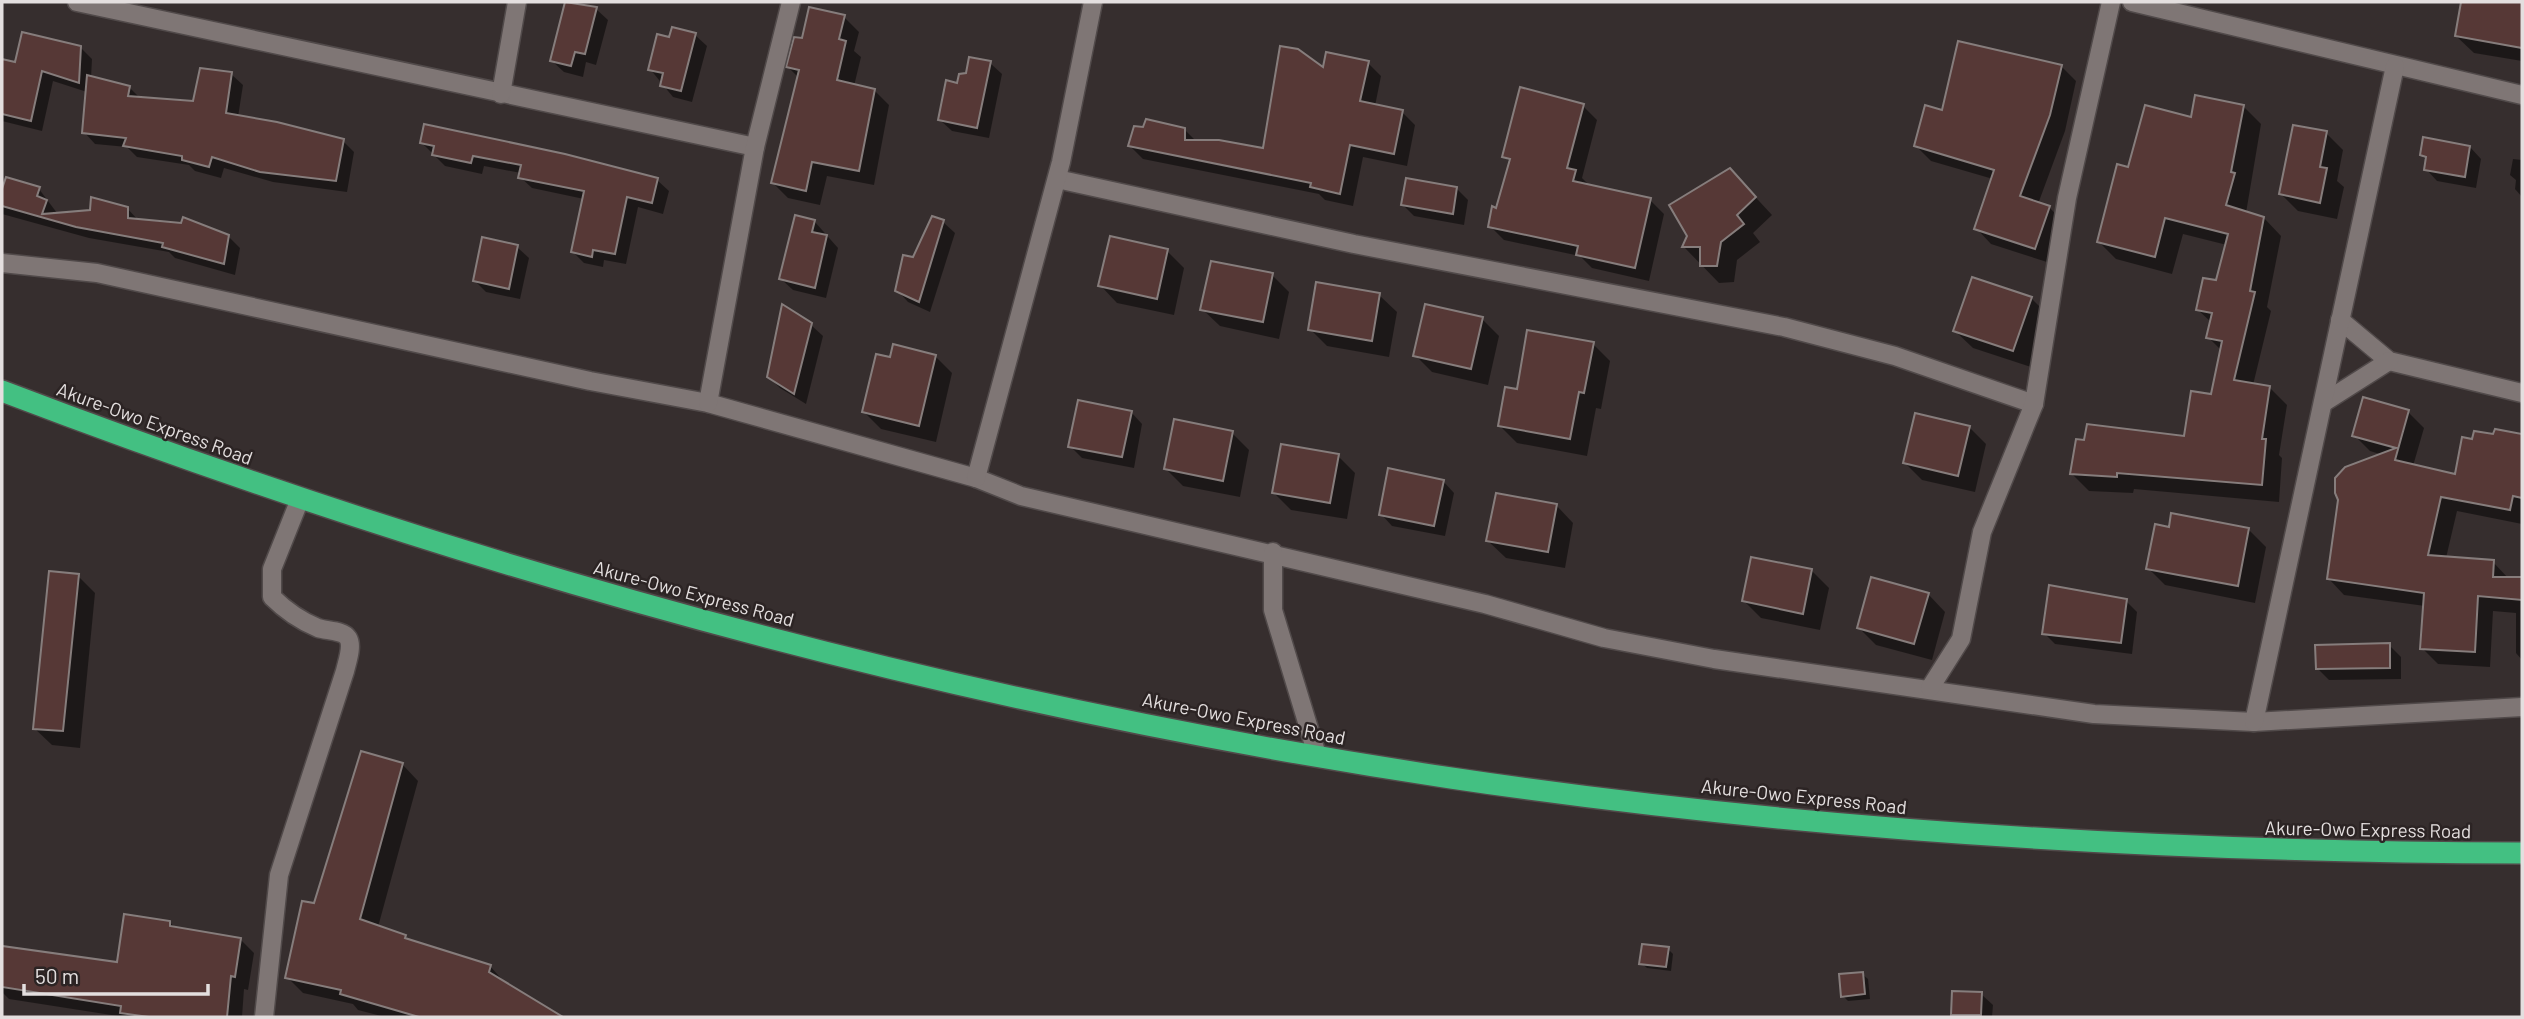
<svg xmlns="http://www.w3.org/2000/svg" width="2524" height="1019" viewBox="0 0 2524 1019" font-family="Barlow,sans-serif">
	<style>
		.shadow { fill: #0007 }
		.building { fill: #563836; stroke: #867d7c; stroke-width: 2 }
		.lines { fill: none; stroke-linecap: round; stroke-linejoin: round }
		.street-casing { stroke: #514a4a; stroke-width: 21 }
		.highway-casing { stroke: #514a4a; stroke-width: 24 }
		.street { stroke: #7f7675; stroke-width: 18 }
		.highway { stroke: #43c082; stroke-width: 21 }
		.labels { text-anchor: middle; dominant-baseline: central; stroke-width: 5; stroke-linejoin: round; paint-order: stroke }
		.street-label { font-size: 19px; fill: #e4dfdf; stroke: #2c2424 }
	</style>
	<rect width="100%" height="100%" fill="#362e2e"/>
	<g class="shadow">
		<polygon points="566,2 596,9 608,20 596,65 586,62 583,77 564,72 552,61"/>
		<polygon points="2462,2 2522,2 2522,61 2474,53 2456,36"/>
		<polygon points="844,17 859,32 854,51 861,57 854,86 874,90 889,105 874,185 827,176 820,205 788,198 773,183 799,78 788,67 803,40"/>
		<polygon points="695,35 707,46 692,102 673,97 650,69 671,39"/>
		<polygon points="81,48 92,59 91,78 130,88 140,98 195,103 231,74 243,85 238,117 343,141 354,152 347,192 273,182 224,168 221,178 195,171 189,165 137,157 127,147 95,144 84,132 87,92 53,81 42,131 2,121 2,73 5,62 16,64"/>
		<polygon points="990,63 1002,74 989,138 952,131 940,120 959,85"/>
		<polygon points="1368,63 1381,76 1375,106 1402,112 1415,125 1407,166 1363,157 1353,206 1325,200 1319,194 1143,159 1130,146 1185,130 1197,142 1264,150 1324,70"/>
		<polygon points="2061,66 2076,81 2065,131 2038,204 2049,207 2064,223 2050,263 1991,244 1976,228 1993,179 1931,161 1915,145 1943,112"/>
		<polygon points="1583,106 1597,120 1582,178 1590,186 1650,200 1664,214 1649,281 1592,268 1580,256 1504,240 1490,226 1511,163 1504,156"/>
		<polygon points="2243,106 2261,124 2246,213 2264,218 2281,236 2267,307 2271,311 2253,385 2270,388 2287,405 2279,455 2282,458 2279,502 2134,489 2133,493 2089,491 2072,474 2186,438 2213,396 2222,351 2208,337 2212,323 2198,310 2217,282 2227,245 2183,234 2172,274 2116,259 2099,242 2130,169 2192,120"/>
		<polygon points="2326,133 2343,150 2337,181 2344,187 2337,219 2298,211 2281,194"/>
		<polygon points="422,143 657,180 669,191 663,214 638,207 626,264 604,260 603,267 584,263 573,252 584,199 532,188 520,177 521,173 484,166 482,174 445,166"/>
		<polygon points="2470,147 2481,159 2476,188 2437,181 2426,169 2427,161 2421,155"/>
		<polygon points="2513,159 2522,160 2522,197 2515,189 2516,180 2510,175"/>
		<polygon points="1747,188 1772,215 1753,233 1760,242 1737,260 1734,282 1719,283 1684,247"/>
		<polygon points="39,189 57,213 127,208 138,220 228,236 240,248 235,275 175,258 169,252 89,238 2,214 2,190"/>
		<polygon points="1457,189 1468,200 1464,225 1414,216 1403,205"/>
		<polygon points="796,217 815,222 838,248 826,298 793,290 781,279"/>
		<polygon points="943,222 955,233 930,312 908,302 897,290 914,259"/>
		<polygon points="517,247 529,258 520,299 486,292 475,281"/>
		<polygon points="1167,251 1184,268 1174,315 1117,303 1100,285"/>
		<polygon points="1272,275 1289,292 1279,339 1220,326 1202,309"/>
		<polygon points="1379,295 1397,312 1389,357 1327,346 1310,329"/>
		<polygon points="2031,298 2048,315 2031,367 1973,348 1955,331"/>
		<polygon points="1482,319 1499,336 1488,385 1432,372 1415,355"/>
		<polygon points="811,325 823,336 806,404 780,388 768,376"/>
		<polygon points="1593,344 1610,361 1601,409 1596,408 1587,456 1517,443 1500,426 1518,391"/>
		<polygon points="935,356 952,373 936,442 881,429 864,412"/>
		<polygon points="1131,412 1142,424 1134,468 1082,458 1070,446"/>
		<polygon points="2408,412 2424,428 2413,466 2456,476 2475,433 2522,441 2522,524 2457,511 2446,558 2493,562 2509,579 2522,579 2522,660 2516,653 2516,613 2493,611 2490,667 2438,664 2422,648 2425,606 2344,595 2329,579 2383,455 2370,451 2354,435"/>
		<polygon points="1969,427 1986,444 1975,492 1922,480 1905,463"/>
		<polygon points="1232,433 1249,450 1240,497 1183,486 1166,469"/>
		<polygon points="1338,456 1355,473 1347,519 1291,510 1274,493"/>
		<polygon points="1443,481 1454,493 1445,536 1392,526 1381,514"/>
		<polygon points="1556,505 1573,523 1565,568 1506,558 1488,541"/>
		<polygon points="2170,529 2249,530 2266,547 2255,603 2165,585 2148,568"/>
		<polygon points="1812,571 1829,588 1820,630 1761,618 1744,601"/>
		<polygon points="78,576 95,593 80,748 52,745 34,728"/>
		<polygon points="1928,594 1945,612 1932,660 1876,645 1859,628"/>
		<polygon points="2126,601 2137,612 2132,654 2055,644 2044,633"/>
		<polygon points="2389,645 2401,657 2401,679 2329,680 2318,669"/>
		<polygon points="402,764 418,781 378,927 405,936 411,942 490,966 506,984 554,1017 385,1017 358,1010 353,1004 303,993 287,977 315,905"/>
		<polygon points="170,922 176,929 240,939 254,953 248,990 244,989 242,1017 124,1017 9,999 2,992 2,947 119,964"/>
		<polygon points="1668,949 1673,954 1671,971 1647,968 1641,963"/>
		<polygon points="1862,974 1868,979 1870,999 1848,1001 1843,996"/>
		<polygon points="1981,994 1993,1005 1992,1017 1957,1017 1953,1014"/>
	</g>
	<g class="building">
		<polygon points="565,2 597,7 585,54 575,52 571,66 550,61"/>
		<polygon points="2461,2 2522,2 2522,48 2455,36"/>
		<polygon points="809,7 845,15 839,39 846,41 837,80 875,89 859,171 812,162 806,191 771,183 799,70 786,67 794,37 802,38"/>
		<polygon points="672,27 696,33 681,91 660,86 663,73 648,70 657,34 669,37"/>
		<polygon points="22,32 81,46 79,83 42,71 31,121 2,114 2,59 15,62"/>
		<polygon points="1958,41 2062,65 2050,115 2020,196 2050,206 2035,249 1974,229 1994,170 1914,146 1925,105 1942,110"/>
		<polygon points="1280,46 1298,49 1323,67 1326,52 1369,61 1360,101 1403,110 1394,154 1350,145 1340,194 1310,187 1311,183 1128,146 1134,126 1143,127 1146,119 1185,128 1185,140 1219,140 1263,148"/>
		<polygon points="969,57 991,61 977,128 938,120 946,80 957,83 959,74 966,73"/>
		<polygon points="200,68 232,72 226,113 277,122 344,139 336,181 260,172 212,157 209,167 182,160 182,156 123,146 126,138 82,133 87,75 130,86 128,96 193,101"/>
		<polygon points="1520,87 1584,104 1567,168 1576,170 1573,181 1651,198 1635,268 1576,255 1578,246 1488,227 1492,206 1496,208 1510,159 1502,157"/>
		<polygon points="2195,95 2244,105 2231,172 2235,173 2226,205 2264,217 2250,291 2255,292 2234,380 2270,386 2262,439 2266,439 2262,485 2117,473 2117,477 2070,474 2076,439 2084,440 2087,424 2184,436 2191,391 2211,394 2222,341 2206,338 2212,313 2196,310 2203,278 2216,280 2228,234 2165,218 2155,257 2097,242 2117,164 2128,167 2145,105 2191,117"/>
		<polygon points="424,124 565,154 658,178 652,203 627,197 615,254 593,250 592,257 571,252 584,191 518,178 521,165 473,156 471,163 432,155 434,146 420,143"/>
		<polygon points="2293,125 2327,131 2320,167 2327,168 2320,203 2279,194"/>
		<polygon points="2423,137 2470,146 2465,177 2424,170 2426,157 2420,155"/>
		<polygon points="1730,168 1756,197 1737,215 1744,224 1721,242 1717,266 1700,266 1700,247 1682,247 1687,236 1669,205"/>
		<polygon points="6,177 40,187 37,196 47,200 42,214 90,210 91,197 128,207 128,218 181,223 183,217 229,235 224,264 162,247 163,243 76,227 2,206 2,189"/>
		<polygon points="1406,178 1457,187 1453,214 1401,205"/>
		<polygon points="795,215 815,220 812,232 827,235 815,288 779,279"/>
		<polygon points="932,216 944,220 919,302 895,291 903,255 913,257"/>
		<polygon points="1110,236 1168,249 1157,299 1098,286"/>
		<polygon points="482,237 518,245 509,289 473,281"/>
		<polygon points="1211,261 1273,273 1263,322 1200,310"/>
		<polygon points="1972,277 2032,297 2013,351 1953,331"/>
		<polygon points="1316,282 1380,293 1372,341 1308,330"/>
		<polygon points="782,304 812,323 794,394 767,377"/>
		<polygon points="1425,304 1483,317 1471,369 1413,356"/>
		<polygon points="1527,330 1594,342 1584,393 1579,392 1570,439 1498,426 1505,387 1517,389"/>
		<polygon points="893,344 936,355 919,426 862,412 876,354 890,357"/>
		<polygon points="2363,397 2409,410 2395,460 2455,474 2462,437 2472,439 2474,431 2493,434 2495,429 2522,434 2522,498 2513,496 2510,510 2441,497 2428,555 2494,560 2493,577 2522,577 2522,600 2478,596 2475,652 2420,649 2424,593 2327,579 2338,500 2335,493 2335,478 2345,467 2396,448 2352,436"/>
		<polygon points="1078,400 1132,411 1122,457 1068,447"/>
		<polygon points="1915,413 1970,426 1958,476 1903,463"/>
		<polygon points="1174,419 1233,431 1223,481 1164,469"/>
		<polygon points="1281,444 1339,454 1330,503 1272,493"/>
		<polygon points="1388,468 1444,480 1434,526 1379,515"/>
		<polygon points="1496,493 1557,504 1548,552 1486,541"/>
		<polygon points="2171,513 2249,528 2238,586 2146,569 2155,524 2169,527"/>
		<polygon points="1751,557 1812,569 1803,614 1742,601"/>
		<polygon points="49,571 79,574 63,731 33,729"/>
		<polygon points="1871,577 1929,593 1914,644 1857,628"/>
		<polygon points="2049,585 2127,599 2121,643 2042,634"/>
		<polygon points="2390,643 2390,668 2316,669 2315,645"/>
		<polygon points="361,751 403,763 360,919 406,935 405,938 491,965 489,972 563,1017 419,1017 340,994 341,990 285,978 302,901 314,903"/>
		<polygon points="124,914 170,921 170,926 241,938 235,977 231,976 227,1017 149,1017 120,1013 121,1006 2,987 2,946 117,962"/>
		<polygon points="1642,944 1669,947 1666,967 1639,964"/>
		<polygon points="1863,972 1865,994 1841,997 1839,974"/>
		<polygon points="1952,991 1982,992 1981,1015 1951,1015"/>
	</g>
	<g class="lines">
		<defs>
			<g id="street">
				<polyline points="77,2 755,147"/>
				<polyline points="2132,2 2522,95"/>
				<polyline points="501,94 517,2"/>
				<polyline points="1057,179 1354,244 1784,327 1895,356 2034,404"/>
				<polyline points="2,263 97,273 590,381 708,403 976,478 1021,496 1485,604 1604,638 1714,659 2094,714 2254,722 2522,707"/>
				<polyline points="2340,320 2389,361 2522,393"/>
				<polyline points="708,403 755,147 791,2"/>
				<polyline points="2323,403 2389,361"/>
				<polyline points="976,478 1061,162 1093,2"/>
				<polyline points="1273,552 1273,610 1317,755"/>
				<polyline points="1930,688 1961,639 1982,532 2034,404 2067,198 2111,2"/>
				<polyline points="2254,722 2395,66"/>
				<path d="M264 1017 279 875 345 671C347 662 353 646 348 638 343 630 326 631 318 628 301 621 285 610 272 597V569L300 499"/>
			</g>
			<path id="highway" d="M2 391C469 569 955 704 1451 778 1806 831 2164 852 2522 853"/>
		</defs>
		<use href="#street" class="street-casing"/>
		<use href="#highway" class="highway-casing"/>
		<use href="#street" class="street"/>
		<use href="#highway" class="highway"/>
	</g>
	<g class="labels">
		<g class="street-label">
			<text transform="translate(155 423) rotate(20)">Akure-Owo Express Road</text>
			<text transform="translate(694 593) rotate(15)">Akure-Owo Express Road</text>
			<text transform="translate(1244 718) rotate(11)">Akure-Owo Express Road</text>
			<text transform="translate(1804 796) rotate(6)">Akure-Owo Express Road</text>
			<text transform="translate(2368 829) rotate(1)">Akure-Owo Express Road</text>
		</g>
	</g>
	<rect width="2524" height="1019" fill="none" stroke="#e4dfdf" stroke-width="7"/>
	<path d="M24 984v10h184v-10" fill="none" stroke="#e4dfdf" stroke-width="3.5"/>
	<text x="35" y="984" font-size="21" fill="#e4dfdf" stroke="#2c2424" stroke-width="5" paint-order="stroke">50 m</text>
</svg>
